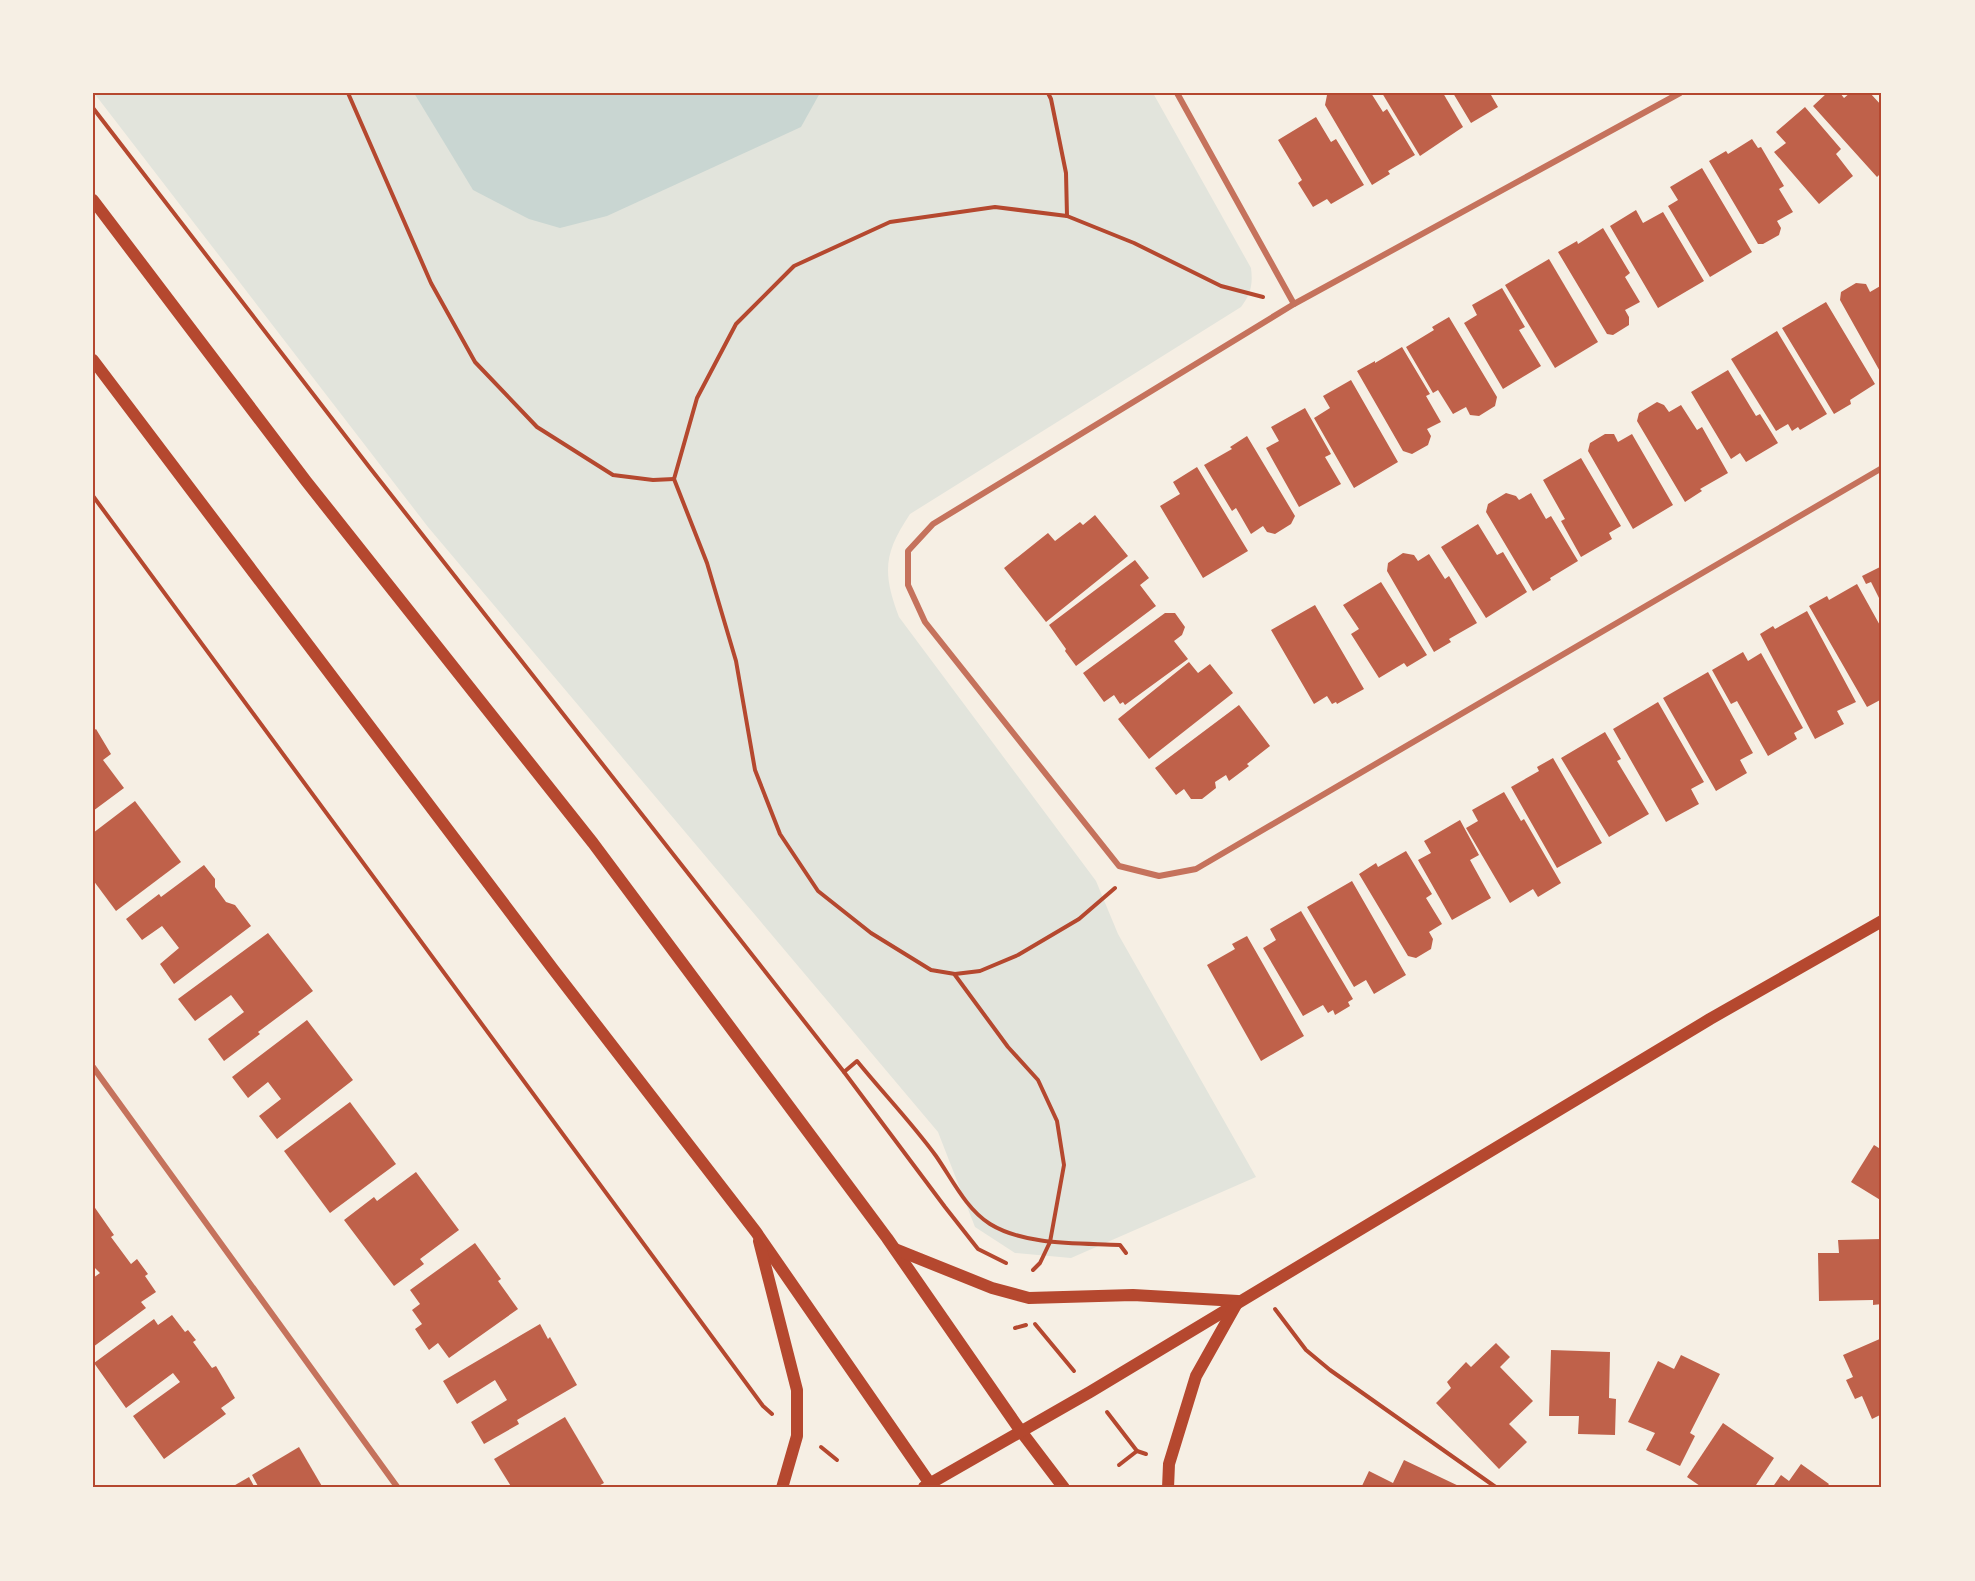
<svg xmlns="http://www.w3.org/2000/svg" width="1975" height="1581" viewBox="0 0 1975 1581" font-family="'Alegreya Sans',sans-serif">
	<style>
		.green { fill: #e2e4dc }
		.water { fill: #c9d6d2 }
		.building { fill: #bf614a }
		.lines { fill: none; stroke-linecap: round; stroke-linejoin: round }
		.path { stroke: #b5482f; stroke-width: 4 }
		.minor { stroke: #c5725c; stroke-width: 6 }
		.secondary { stroke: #b5482f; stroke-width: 12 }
		.neatline { fill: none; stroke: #b5482f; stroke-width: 2 }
	</style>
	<rect width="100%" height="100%" fill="#f6efe4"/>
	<path class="green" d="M94 93H1153L1251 268C1253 284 1251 294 1241 307L910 514C884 553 882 572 899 617L1096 881 1118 934 1256 1177 1071 1258 1015 1253 975 1227 938 1132 428 527Z"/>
	<polygon class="water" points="414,93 820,93 801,127 607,216 560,228 529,219 473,190"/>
	<g class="building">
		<polygon points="1330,93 1371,93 1383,112 1387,109 1415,155 1388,171 1390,174 1372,185 1325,105 1327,95"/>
		<polygon points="1382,93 1443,93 1463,127 1420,156"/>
		<polygon points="1453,93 1494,93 1491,95 1498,107 1471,123"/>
		<polygon points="1827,93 1840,93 1844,98 1850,93 1870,93 1882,106 1882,172 1877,177 1813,106"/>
		<polygon points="1805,107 1841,149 1836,154 1853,176 1819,204 1774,152 1786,143 1776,132"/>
		<polygon points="1316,117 1331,142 1336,139 1364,185 1331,204 1327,199 1313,207 1298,183 1302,180 1278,140"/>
		<polygon points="1752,139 1758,148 1761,147 1784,186 1779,189 1793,212 1777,221 1781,228 1779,235 1763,244 1758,244 1709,161 1726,151 1728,154"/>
		<polygon points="1702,168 1752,252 1710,277 1668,206 1678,200 1670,187"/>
		<polygon points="1636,210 1643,223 1663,212 1704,281 1658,308 1610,226"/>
		<polygon points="1603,228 1630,273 1625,277 1640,302 1625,310 1629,317 1629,325 1613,335 1607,334 1558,252 1577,241 1578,244"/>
		<polygon points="1549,259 1598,342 1555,368 1505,285"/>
		<polygon points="1856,283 1866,284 1870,292 1882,285 1882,375 1840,300 1841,292"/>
		<polygon points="1502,288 1525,327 1519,330 1541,366 1503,389 1464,323 1477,315 1472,305"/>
		<polygon points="1826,302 1875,384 1850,400 1851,404 1834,414 1782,328"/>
		<polygon points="1449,317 1497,397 1495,406 1479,416 1470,415 1466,407 1453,414 1438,390 1433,393 1406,347 1434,330 1432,327"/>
		<polygon points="1777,331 1827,414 1800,430 1798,427 1792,431 1788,424 1776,431 1731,359"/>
		<polygon points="1402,347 1430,394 1426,396 1441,422 1427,429 1431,436 1428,445 1412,454 1403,451 1357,371 1375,361 1375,363"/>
		<polygon points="1728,370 1756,416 1760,414 1778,443 1746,462 1740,453 1731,459 1691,392"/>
		<polygon points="1351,380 1398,462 1354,488 1314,418 1330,408 1323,396"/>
		<polygon points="1657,402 1664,405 1669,412 1681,405 1697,430 1702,427 1728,473 1700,489 1702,491 1685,502 1637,421 1639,413"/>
		<polygon points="1305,408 1331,454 1325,457 1341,484 1299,507 1266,448 1279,441 1271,427"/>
		<polygon points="1605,434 1614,434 1618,442 1632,434 1673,505 1633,529 1588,451 1590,443"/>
		<polygon points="1247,436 1295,516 1291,524 1275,534 1267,532 1263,526 1251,534 1236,508 1232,511 1204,465 1232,449 1230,447"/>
		<polygon points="1581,458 1621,526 1609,533 1612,539 1581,557 1561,521 1565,519 1543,480"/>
		<polygon points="1197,467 1248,551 1203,578 1160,506 1180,494 1173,482"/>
		<polygon points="1506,493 1516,496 1519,500 1531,493 1546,519 1551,516 1578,561 1550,578 1551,580 1533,591 1486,512 1488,504"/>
		<polygon points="1095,515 1128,556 1046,622 1004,568 1048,533 1055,541 1080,522 1083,525"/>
		<polygon points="1478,524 1497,555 1503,552 1527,592 1486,618 1441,547"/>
		<polygon points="1403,553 1414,555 1418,561 1429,554 1445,579 1449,576 1477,623 1449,639 1451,642 1434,652 1387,571 1388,563"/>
		<polygon points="1135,560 1149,578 1140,585 1156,606 1076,666 1065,651 1066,649 1049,625"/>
		<polygon points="1882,566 1882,604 1871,582 1866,584 1862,576"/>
		<polygon points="1381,582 1427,655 1407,667 1404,663 1379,678 1351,634 1359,629 1343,605"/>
		<polygon points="1857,584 1882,629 1882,699 1867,707 1809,606 1827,596 1829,600"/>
		<polygon points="1315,605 1364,689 1337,704 1336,702 1332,704 1327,696 1314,704 1271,630"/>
		<polygon points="1807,611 1856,702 1837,711 1844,724 1815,739 1760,634 1773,626 1775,629"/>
		<polygon points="1165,613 1175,613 1185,627 1182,635 1174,641 1188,659 1125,705 1123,702 1120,704 1114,695 1104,702 1083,673"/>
		<polygon points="1743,652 1748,661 1761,653 1803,728 1794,733 1797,739 1768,756 1737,701 1731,704 1712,670"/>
		<polygon points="1189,662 1198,673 1210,664 1233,693 1149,759 1118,719"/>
		<polygon points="1708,672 1753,753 1740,760 1747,773 1716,791 1663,698"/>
		<polygon points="1658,702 1704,782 1691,789 1699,804 1666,822 1613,729"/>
		<polygon points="1239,705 1270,746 1247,764 1249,766 1229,781 1226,775 1215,782 1216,788 1202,799 1191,799 1184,789 1176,795 1155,768"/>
		<polygon points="96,729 111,754 103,760 124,788 93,811 93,731"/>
		<polygon points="1605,732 1621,759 1617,761 1649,814 1609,837 1561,758"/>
		<polygon points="1553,758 1602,843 1557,868 1511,787 1539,771 1537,767"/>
		<polygon points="1504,792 1521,821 1524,819 1561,883 1538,897 1533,889 1510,903 1466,828 1478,821 1472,810"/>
		<polygon points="135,801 181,862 116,911 93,880 93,833"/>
		<polygon points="1460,820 1479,855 1470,860 1491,898 1452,920 1418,860 1431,853 1424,841"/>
		<polygon points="1406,851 1432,894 1426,898 1442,924 1429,932 1433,939 1431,949 1416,958 1408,956 1359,874 1376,863 1378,867"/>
		<polygon points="204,865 215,879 215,887 226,902 235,905 251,926 174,984 160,964 179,948 162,926 142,940 126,919 159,894 161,897"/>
		<polygon points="1352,881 1406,975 1374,994 1366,980 1354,987 1307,907"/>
		<polygon points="1301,911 1353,999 1348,1002 1350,1006 1335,1015 1333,1010 1328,1013 1323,1005 1303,1016 1263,948 1276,940 1270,929"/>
		<polygon points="268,933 313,991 258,1032 260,1034 224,1061 208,1039 244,1012 231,995 195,1021 178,999"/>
		<polygon points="1247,936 1304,1036 1261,1061 1207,965 1235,949 1232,944"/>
		<polygon points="307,1020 353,1080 277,1139 259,1116 281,1099 268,1082 248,1098 232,1077"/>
		<polygon points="350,1102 396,1164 330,1213 284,1151"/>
		<polygon points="1874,1145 1882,1150 1882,1201 1851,1182"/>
		<polygon points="416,1172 459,1230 420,1259 424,1264 394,1286 344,1220 374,1197 377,1201"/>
		<polygon points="93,1205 114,1235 111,1237 131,1264 137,1259 148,1274 145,1276 156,1292 141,1302 146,1308 93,1347 93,1278 100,1273 93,1266"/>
		<polygon points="1882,1239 1882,1304 1873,1305 1873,1300 1819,1301 1818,1253 1839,1253 1838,1240"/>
		<polygon points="475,1243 501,1279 498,1281 518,1309 449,1358 438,1343 429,1350 415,1329 422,1324 412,1310 420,1304 410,1290"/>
		<polygon points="172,1315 185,1332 188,1330 196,1340 193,1342 212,1368 216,1366 235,1398 221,1408 226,1414 164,1459 133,1416 180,1382 173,1373 126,1408 94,1363 154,1319 158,1325"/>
		<polygon points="540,1324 548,1339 550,1337 577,1385 517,1420 519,1424 484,1444 471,1422 507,1400 495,1380 457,1404 443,1381"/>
		<polygon points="1882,1338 1882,1414 1872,1419 1862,1396 1855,1399 1846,1380 1853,1377 1843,1355"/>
		<polygon points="1496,1343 1510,1357 1500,1367 1533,1401 1509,1424 1527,1442 1499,1469 1436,1403 1451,1388 1447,1382 1466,1362 1471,1367"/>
		<polygon points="1551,1350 1610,1352 1609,1398 1616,1399 1615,1435 1578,1434 1579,1416 1549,1416"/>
		<polygon points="1681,1355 1720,1374 1690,1433 1695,1436 1680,1466 1646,1450 1655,1433 1628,1422 1658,1361 1674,1369"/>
		<polygon points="565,1417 604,1483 595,1488 512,1488 494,1459"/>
		<polygon points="1723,1423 1774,1458 1754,1488 1703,1488 1687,1477"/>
		<polygon points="299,1447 323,1488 259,1488 252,1475"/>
		<polygon points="1404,1460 1463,1488 1361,1488 1369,1471 1393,1483"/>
		<polygon points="1801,1464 1829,1484 1826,1488 1772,1488 1781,1475 1789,1481"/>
		<polygon points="249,1477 255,1488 230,1488"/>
	</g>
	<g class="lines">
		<g class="path">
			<polyline points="348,93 431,283 475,362 537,427 613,475 653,480 674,479"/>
			<polyline points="1048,93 1051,99 1066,173 1067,216"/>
			<polyline points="93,108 370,468 844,1072 945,1207 978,1249 1006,1263"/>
			<polyline points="93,496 763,1406 772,1414"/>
			<polyline points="1115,888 1079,919 1018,955 980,971 955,974 931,970 871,933 818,891 780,834 755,770 736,661 707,563 674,479 697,398 736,324 794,266 890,222 995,207 1067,216 1134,243 1221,286 1263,297"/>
			<polyline points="955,975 1008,1047 1038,1080 1057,1121 1064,1165 1050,1242 1040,1263 1033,1270"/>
			<path d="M844 1072 857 1061C883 1093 912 1123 936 1156 952 1179 966 1209 990 1224 1026 1246 1079 1243 1120 1245L1126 1253"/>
			<polyline points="1275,1309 1306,1350 1330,1370 1497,1488"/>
			<polyline points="1035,1324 1074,1371"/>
			<polyline points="1015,1328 1026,1325"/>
			<polyline points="1107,1412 1137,1451 1146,1454"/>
			<polyline points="821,1447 837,1460"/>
			<polyline points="1119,1465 1137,1451"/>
		</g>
		<g class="minor">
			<polyline points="1177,93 1294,304"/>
			<polyline points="1680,93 1294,304 933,524 908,551 908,585 925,622 1119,866 1159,876 1196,869 1882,468"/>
			<polyline points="93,1067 398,1488"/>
		</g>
		<g class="secondary">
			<polyline points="93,200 306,481 593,843 887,1238 1020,1430 1064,1488"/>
			<polyline points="93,360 553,969 756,1232 933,1488"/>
			<polyline points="759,1241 797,1390 797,1436 782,1488"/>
			<polyline points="895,1249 992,1288 1029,1298 1133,1295 1238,1301"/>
			<polyline points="924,1487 1090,1392 1710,1019 1882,921"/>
			<polyline points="1168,1488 1169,1464 1196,1376 1237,1303"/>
		</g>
	</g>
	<rect width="1975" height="1581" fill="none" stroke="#f6efe4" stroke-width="189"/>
	<rect x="94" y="94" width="1786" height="1392" class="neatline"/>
</svg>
